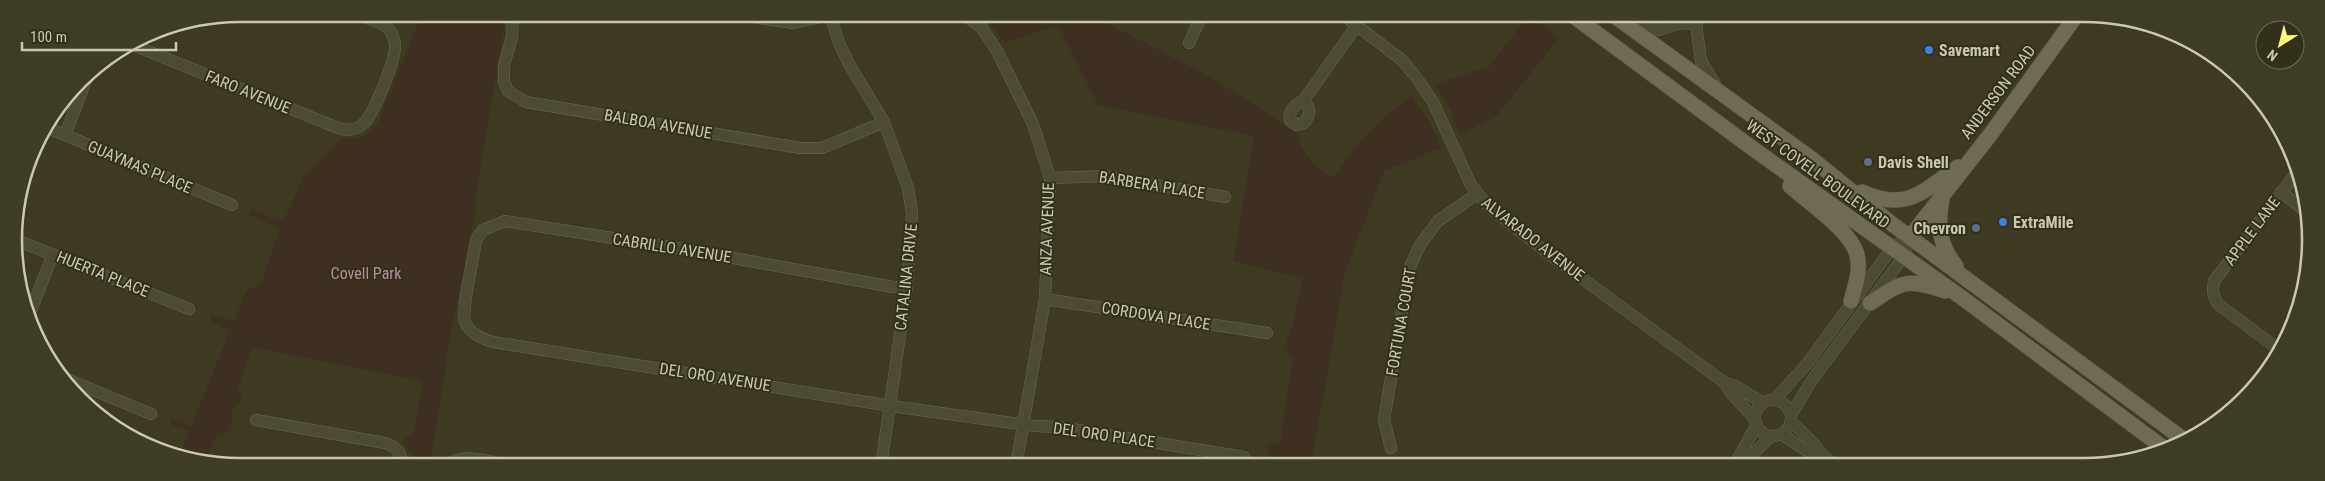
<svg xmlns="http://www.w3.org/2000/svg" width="2325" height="481" viewBox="0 0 2325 481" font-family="'Roboto Condensed',sans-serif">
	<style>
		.green { fill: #3e2f23 }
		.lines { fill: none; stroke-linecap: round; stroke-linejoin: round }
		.minor-casing { stroke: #6b6953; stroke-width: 12 }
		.major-casing { stroke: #595741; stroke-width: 16 }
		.minor { stroke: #4d4b35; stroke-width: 11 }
		.major { stroke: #6e6b52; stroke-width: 15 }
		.shop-dot { fill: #3f7fe0; stroke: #32301a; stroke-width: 2 }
		.service-dot { fill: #5c6f8a; stroke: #32301a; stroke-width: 2 }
		.labels { text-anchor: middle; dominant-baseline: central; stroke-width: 4; stroke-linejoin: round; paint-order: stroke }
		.poi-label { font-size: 16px; font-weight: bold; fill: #c9c7b0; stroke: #32301a; text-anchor: start }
		.street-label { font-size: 16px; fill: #c9c7b0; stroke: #32301a }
		.park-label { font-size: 16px; fill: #b58c9e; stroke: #32301a }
		.rim { fill: none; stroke: #c9c7b0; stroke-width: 2.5 }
	</style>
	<rect width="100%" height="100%" fill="#3d3a21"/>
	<g class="green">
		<polygon points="422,14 506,14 475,198 477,207 451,331 430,466 409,465 412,453 402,442 415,429 423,381 252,347 238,388 242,399 232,410 231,430 216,436 204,463 180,455 189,432 170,424 172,418 191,426 230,331 210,321 212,314 234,321 247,290 261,284 280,229 249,215 251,209 283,222 304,176 342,138 363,137 378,122"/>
		<path d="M983 15H1090L1200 71 1266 112 1298 135C1300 150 1318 174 1334 177L1362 139 1386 116 1411 96 1428 119 1441 148 1384 171 1345 272 1311 466H1267L1269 455 1265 445 1280 443 1293 358 1284 347 1294 322 1302 279 1234 261 1254 136 1098 105 1058 25 1005 43Z"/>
		<polygon points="1528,15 1535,15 1547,29 1559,38 1496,117 1459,134 1451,111 1435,84 1490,66"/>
	</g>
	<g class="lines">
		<defs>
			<g id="minor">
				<polyline points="513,14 512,37 504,65 504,81 508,91 526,102 800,148 822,148 884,122"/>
				<polyline points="731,14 793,23 835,14"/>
				<polyline points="830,14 839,43 849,64 884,122 908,188 912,213 907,287 881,466"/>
				<polyline points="963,14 982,28 997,51 1033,124 1050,178 1045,299 1016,466"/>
				<polyline points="1343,15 1402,60 1416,77 1433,102 1471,185 1488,206 1550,255 1725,383 1735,386 1763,403"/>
				<polyline points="1702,15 1696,24 1701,61 1718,89"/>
				<polyline points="1625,21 1658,30 1681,23 1696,24"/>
				<polyline points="1189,43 1202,15"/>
				<path d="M133 45 338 128C347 131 355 131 363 124 373 116 396 59 395 45 395 42 393 37 392 34 386 22 367 19 356 14"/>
				<path d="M1304 100C1311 109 1311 114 1304 123L1297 125 1290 120C1288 110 1296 104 1304 100L1357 25"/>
				<polyline points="48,128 232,205"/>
				<polyline points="65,135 88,75"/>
				<polyline points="1050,178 1105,176 1225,197"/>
				<polyline points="2281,192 2305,211"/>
				<polyline points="16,240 189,309"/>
				<path d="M907 287H893L689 250 505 221 483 230 476 240C474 257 461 309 465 322 470 334 482 339 493 342L891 406 1034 426 1060 427 1244 457"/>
				<polyline points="1045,299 1267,333"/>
				<polyline points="28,318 53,254"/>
				<path d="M2281 351 2218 304C2213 296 2212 291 2214 281L2298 171"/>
				<polyline points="62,377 151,414"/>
				<polyline points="1725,383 1731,393 1754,418"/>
				<polyline points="1775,399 1807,364 1892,248 1910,237"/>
				<circle cx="1773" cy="418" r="18"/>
				<polyline points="1791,415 1812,380 1904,256 1910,237"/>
				<path d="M256 420 385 443C397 447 402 453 402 465"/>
				<polyline points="1791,421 1815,445 1822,455"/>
				<polyline points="1781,434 1810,453 1822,455 1838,467"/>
				<polyline points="1391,448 1384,420 1409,269 1420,245 1438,221 1477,194"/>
				<path d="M446 466C464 451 491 462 511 466"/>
				<polyline points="1734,466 1756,426"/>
				<polyline points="1741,466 1771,436"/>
			</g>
			<g id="major">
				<polyline points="1572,15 1752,148 1961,297 2165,449"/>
				<polyline points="1613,15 1812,159 1892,224 2187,442"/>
				<path d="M1790 186C1808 202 1852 232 1857 255 1861 270 1855 287 1851 301"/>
				<path d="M1862 192C1906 212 1922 192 1958 167"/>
				<path d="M1942 199C1937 225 1939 245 1956 266"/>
				<polyline points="1910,237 1990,135 2076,16"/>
				<path d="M1870 303C1904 281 1905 278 1945 291"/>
			</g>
		</defs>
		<use href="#minor" class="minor-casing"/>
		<use href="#major" class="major-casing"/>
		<use href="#minor" class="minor"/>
		<use href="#major" class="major"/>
	</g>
	<g class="shop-dot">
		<circle cx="1929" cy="50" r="5"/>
		<circle cx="2003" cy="222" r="5"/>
	</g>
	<g class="service-dot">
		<circle cx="1868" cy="162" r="5"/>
		<circle cx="1976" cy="228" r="5"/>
	</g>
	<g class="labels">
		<g class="poi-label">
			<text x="1939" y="50">Savemart</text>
			<text x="1878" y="162">Davis Shell</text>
			<text x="2013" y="222">ExtraMile</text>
			<text x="1966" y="228" text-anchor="end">Chevron</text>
		</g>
		<g class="street-label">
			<text transform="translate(248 92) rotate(22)">FARO AVENUE</text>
			<text transform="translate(1998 92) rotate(-53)">ANDERSON ROAD</text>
			<text transform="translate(658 124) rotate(10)">BALBOA AVENUE</text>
			<text transform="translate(140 167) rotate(23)">GUAYMAS PLACE</text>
			<text transform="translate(1818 174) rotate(36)">WEST COVELL BOULEVARD</text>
			<text transform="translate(1152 185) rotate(9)">BARBERA PLACE</text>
			<text transform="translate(1047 229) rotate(-88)">ANZA AVENUE</text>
			<text transform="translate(2252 231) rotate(-53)">APPLE LANE</text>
			<text transform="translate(1533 239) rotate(38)">ALVARADO AVENUE</text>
			<text transform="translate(672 248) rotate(9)">CABRILLO AVENUE</text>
			<text transform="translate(103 274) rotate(22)">HUERTA PLACE</text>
			<text transform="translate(906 277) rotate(-84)">CATALINA DRIVE</text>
			<text transform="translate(1156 316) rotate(9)">CORDOVA PLACE</text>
			<text transform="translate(1401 322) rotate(-80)">FORTUNA COURT</text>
			<text transform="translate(715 377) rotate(9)">DEL ORO AVENUE</text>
			<text transform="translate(1104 435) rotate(8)">DEL ORO PLACE</text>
		</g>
		<g class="park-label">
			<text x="366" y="273">Covell Park</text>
		</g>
	</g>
	<path d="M0 0H2325V481H0ZM240 22H2084A218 218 0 0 1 2302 240V240A218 218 0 0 1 2084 458H240A218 218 0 0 1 22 240V240A218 218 0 0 1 240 22Z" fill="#3e3c26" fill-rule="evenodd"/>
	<path class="rim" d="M240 22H2084A218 218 0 0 1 2302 240V240A218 218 0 0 1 2084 458H240A218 218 0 0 1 22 240V240A218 218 0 0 1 240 22Z"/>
	<g transform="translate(2280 45) rotate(216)"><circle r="24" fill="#32301a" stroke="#6e6c56"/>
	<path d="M0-4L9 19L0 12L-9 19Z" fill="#fff67f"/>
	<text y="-8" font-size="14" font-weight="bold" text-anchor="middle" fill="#c9c7b0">N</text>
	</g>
	<path d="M22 42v8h154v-8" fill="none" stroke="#c9c7b0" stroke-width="2.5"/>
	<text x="30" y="42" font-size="15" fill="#c9c7b0" stroke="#32301a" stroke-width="4" paint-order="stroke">100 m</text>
</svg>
